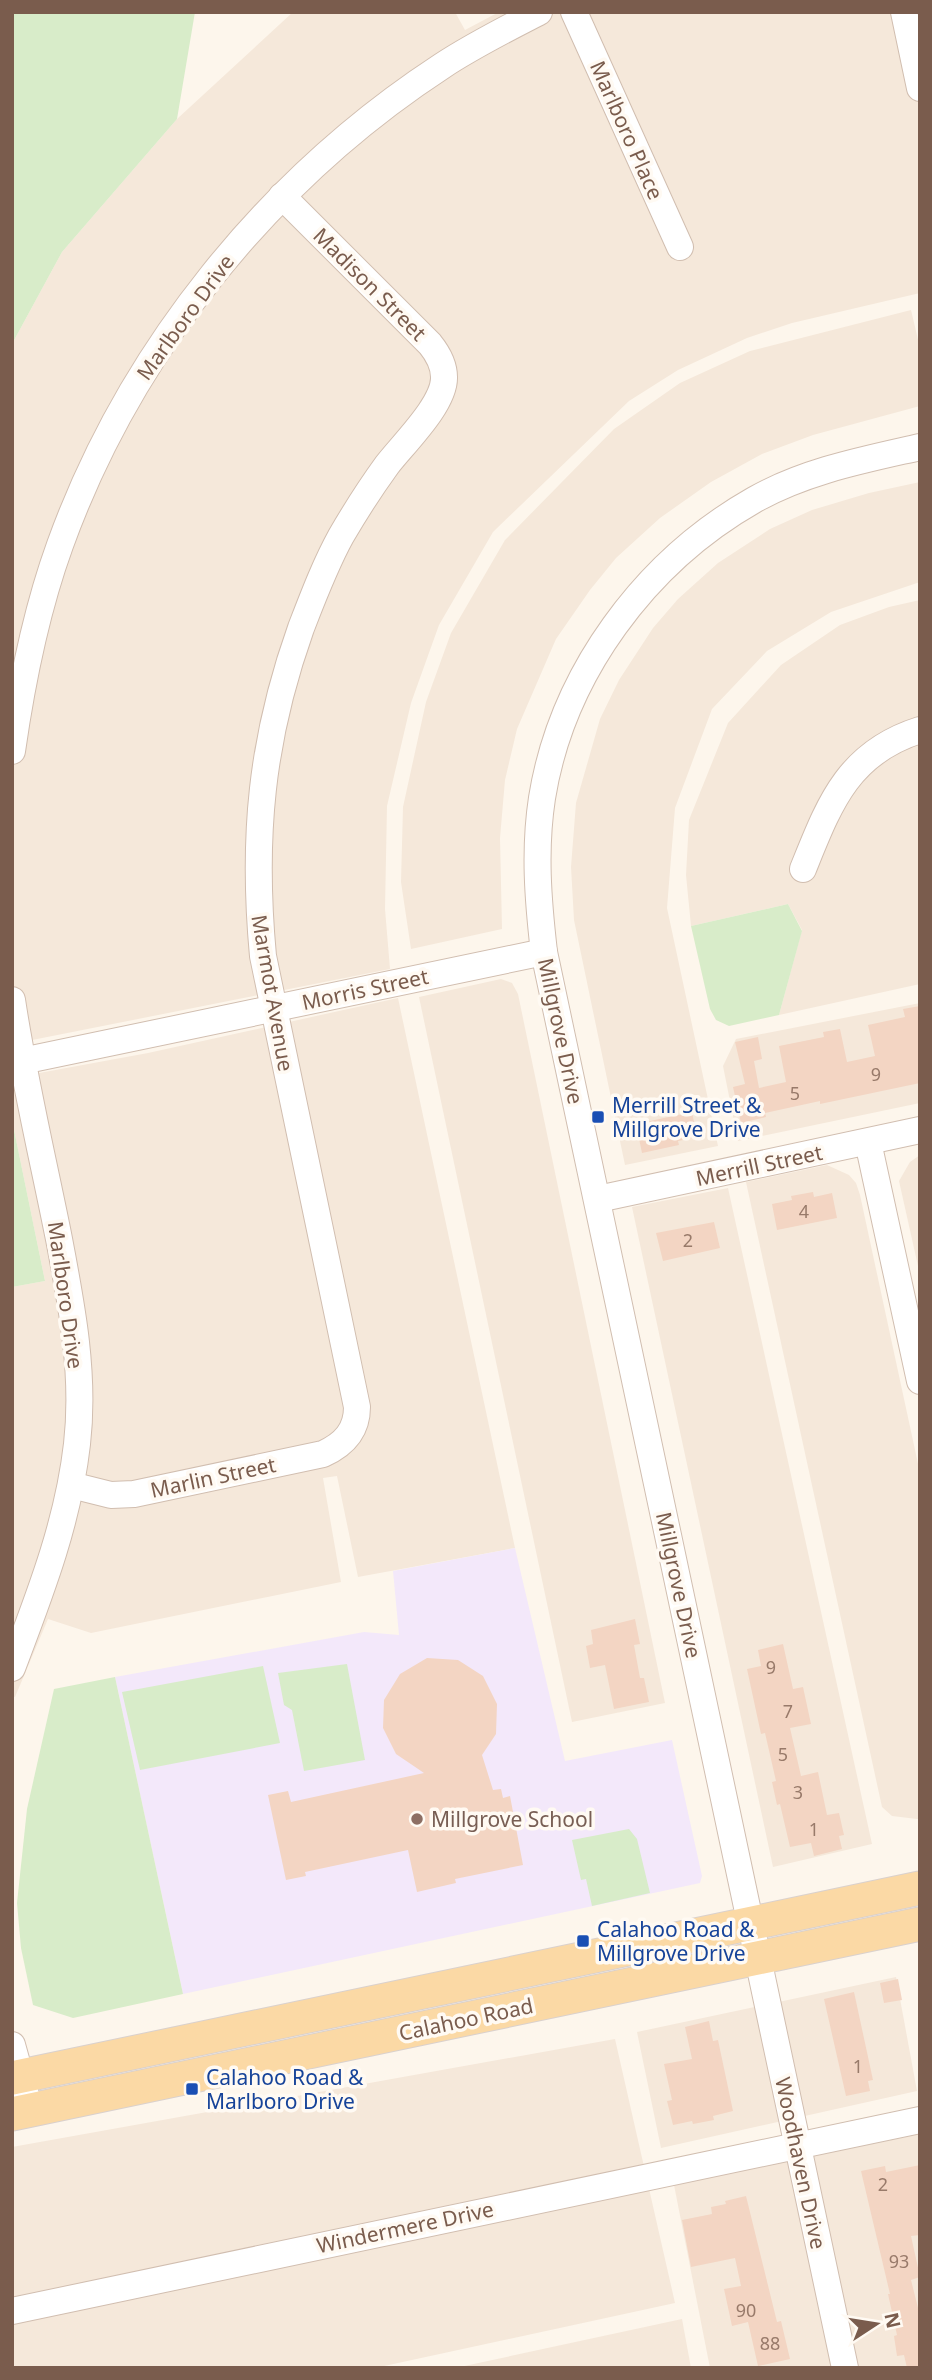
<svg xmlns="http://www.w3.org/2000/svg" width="932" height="2380" viewBox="0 0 932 2380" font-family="'Noto Sans',sans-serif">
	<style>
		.residential { fill: #f5e8da }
		.education { fill: #f3e8fa }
		.green { fill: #d8ecc9 }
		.building { fill: #f3d5c3 }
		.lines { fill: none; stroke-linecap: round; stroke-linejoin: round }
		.minor-casing { stroke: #d1beb0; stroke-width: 28 }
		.major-casing { stroke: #dad1cd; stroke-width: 35 }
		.minor { stroke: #fff; stroke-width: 26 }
		.major { stroke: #fbd9a5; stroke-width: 33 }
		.transit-dot { fill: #1a4fb4; stroke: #fffaf3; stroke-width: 2.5 }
		.education-dot { fill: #8d6e63; stroke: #fffaf3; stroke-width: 2.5 }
		.labels { text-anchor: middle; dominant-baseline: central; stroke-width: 7; stroke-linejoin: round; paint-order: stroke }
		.number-label { font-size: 18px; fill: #987a6a }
		.street-label { font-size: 21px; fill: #7a5c4d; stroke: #fffaf3 }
		.transit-label { font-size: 21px; fill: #164399; stroke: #fffaf3; text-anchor: start }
		.education-label { font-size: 21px; fill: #785e54; stroke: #fffaf3; text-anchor: start }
	</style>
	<rect width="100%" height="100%" fill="#fdf6ec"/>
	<g class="residential">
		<polygon points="293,12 455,12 465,30 499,12 920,12 920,293 792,323 747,338 678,370 629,401 493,532 439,625 411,703 387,806 385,909 390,969 12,1044 12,344 62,252 177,119"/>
		<polygon points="911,310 920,348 920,406 813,435 762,454 711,482 660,518 616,558 590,590 556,639 517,729 505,780 500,838 502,929 411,949 401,882 403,807 426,702 451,633 505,540 614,429 680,383 750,351"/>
		<polygon points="920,482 920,582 831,612 767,651 712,709 675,808 667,908 718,1146 625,1165 574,920 571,867 576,803 600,719 619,680 653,628 678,599 718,563 770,529 812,510 869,493"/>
		<polygon points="920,600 920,984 779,1015 802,930 788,904 691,926 686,875 689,820 728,723 781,665 840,625 889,607"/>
		<polygon points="501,979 512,983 518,994 665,1703 572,1722 419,997"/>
		<polygon points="398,998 515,1548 358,1577 337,1476 323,1478 341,1582 91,1633 48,1619 15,1697 12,1696 12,1287 45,1281 12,1120 12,1078 148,1053"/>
		<polygon points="920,1003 920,1103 738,1141 723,1066 736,1039"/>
		<polygon points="920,1155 920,1275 899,1181 910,1162"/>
		<polygon points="827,1165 849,1175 856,1183 860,1195 920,1473 920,1819 917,1819 892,1816 882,1807 746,1182"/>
		<polygon points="728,1188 872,1844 773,1867 632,1207"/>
		<polygon points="896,1977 917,2091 661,2148 637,2032"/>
		<polygon points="615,2039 675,2303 375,2368 12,2368 12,2147"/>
		<polygon points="920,2134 920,2368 710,2368 674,2185"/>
		<polygon points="682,2319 691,2368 455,2368"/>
	</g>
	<polygon class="education" points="515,1548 565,1761 672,1740 702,1876 700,1883 183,1994 115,1677 364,1632 399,1635 393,1571"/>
	<g class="green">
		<polygon points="12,12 195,12 177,119 62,252 12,344"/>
		<polygon points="788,904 802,931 779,1015 729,1026 716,1020 710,1009 691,926"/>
		<polygon points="12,1120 45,1281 12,1287"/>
		<polygon points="347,1664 365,1760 304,1771 292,1710 284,1705 278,1673"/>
		<polygon points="263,1666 280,1743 140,1770 122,1692"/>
		<polygon points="115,1677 183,1994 73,2018 33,2005 21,1948 17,1903 27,1809 54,1689"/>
		<polygon points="629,1829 637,1839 650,1893 592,1906 586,1879 581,1880 572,1840"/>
	</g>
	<g class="building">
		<polygon points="920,1006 920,1083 820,1104 820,1101 765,1113 766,1117 741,1123 733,1087 745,1084 735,1042 758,1037 762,1059 754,1061 759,1088 786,1082 779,1046 824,1037 823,1032 840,1029 847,1062 875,1056 868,1025 905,1017 903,1009"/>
		<polygon points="692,1112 697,1137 678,1141 679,1145 642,1153 636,1124"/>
		<polygon points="813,1192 814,1197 832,1193 837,1218 777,1230 772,1204 792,1200 791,1196"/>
		<polygon points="714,1222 720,1248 663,1261 656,1233"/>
		<polygon points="635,1619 640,1644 634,1645 640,1678 644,1678 649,1702 614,1709 605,1665 590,1668 586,1646 593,1644 591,1630"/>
		<polygon points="783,1644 793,1689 803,1687 811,1724 790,1728 801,1776 818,1772 827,1815 839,1813 844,1835 839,1836 842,1849 814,1856 811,1843 790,1847 780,1804 777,1805 772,1782 776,1781 765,1733 761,1734 747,1669 761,1666 758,1650"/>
		<polygon points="427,1658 458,1660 483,1676 497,1704 496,1734 482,1755 493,1790 501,1789 503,1798 510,1796 523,1865 455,1879 456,1883 417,1892 408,1850 305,1872 306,1876 286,1880 268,1795 288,1791 291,1802 424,1773 396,1754 383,1728 384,1700 400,1674"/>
		<polygon points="898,1979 902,2000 884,2003 880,1983"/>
		<polygon points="854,1992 873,2080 868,2081 870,2091 846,2096 824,1999"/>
		<polygon points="709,2021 713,2041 718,2040 733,2111 713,2116 714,2120 693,2124 692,2121 673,2125 667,2101 672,2100 664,2064 692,2059 685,2027"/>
		<polygon points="920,2165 920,2235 911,2236 920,2277 911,2280 920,2316 920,2368 907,2368 904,2355 897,2356 894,2336 897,2335 888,2294 890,2294 861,2171 885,2166 886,2172"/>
		<polygon points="746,2196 777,2322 781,2321 790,2359 758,2366 748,2322 732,2326 724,2289 741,2286 735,2258 691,2267 682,2220 712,2214 711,2207 726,2204 725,2201"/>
	</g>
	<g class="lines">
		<defs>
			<g id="minor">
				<polyline points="574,12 680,247"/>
				<polyline points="904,12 920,88"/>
				<path d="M12 751C22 681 36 611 60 545 130 351 269 179 442 66 472 46 506 29 539 12"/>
				<path d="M803 869C829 805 847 753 920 730"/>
				<path d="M12 1000C24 1080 43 1159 59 1239 72 1307 85 1375 77 1444 68 1523 40 1594 12 1668"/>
				<polyline points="22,1061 544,952"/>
				<polyline points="868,1142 920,1381"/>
				<polyline points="598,1199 920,1130"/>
				<path d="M71 1485 111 1495 134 1494 323 1454C345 1444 357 1430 357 1407L263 956C252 838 261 740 301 628 313 597 325 565 341 536 355 512 371 487 387 465 403 444 445 404 444 377 444 364 438 354 430 344L282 196"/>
				<polyline points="12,2045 30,2110"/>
				<polyline points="12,2311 920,2120"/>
				<path d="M845 2368 544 952C538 900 534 850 542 798 562 674 645 562 754 500 805 471 863 460 920 447"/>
			</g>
			<g id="major">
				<polyline points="12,2078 920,1888"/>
				<polyline points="12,2114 920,1924"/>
			</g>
		</defs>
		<use href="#minor" class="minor-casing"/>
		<use href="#major" class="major-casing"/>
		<use href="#minor" class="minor"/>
		<use href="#major" class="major"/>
	</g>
	<g class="transit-dot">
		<rect x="591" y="1110" width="14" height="14" rx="3.5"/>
		<rect x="576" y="1934" width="14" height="14" rx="3.5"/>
		<rect x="185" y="2082" width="14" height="14" rx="3.5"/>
	</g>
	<circle class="education-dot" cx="417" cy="1819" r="7"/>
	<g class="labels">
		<g class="number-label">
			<text x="876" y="1074">9</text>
			<text x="795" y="1093">5</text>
			<text x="804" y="1211">4</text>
			<text x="688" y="1240">2</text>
			<text x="771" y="1667">9</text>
			<text x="788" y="1711">7</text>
			<text x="783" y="1754">5</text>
			<text x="798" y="1792">3</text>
			<text x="814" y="1829">1</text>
			<text x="858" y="2066">1</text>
			<text x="883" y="2184">2</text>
			<text x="899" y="2261">93</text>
			<text x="746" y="2310">90</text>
			<text x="770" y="2343">88</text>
		</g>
		<g class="street-label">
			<text transform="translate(627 130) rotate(66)">Marlboro Place</text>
			<text transform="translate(370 284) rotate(45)">Madison Street</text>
			<text transform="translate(185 317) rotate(-54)">Marlboro Drive</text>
			<text transform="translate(365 989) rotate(-12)">Morris Street</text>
			<text transform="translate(273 993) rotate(80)">Marmot Avenue</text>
			<text transform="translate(561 1031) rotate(78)">Millgrove Drive</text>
			<text transform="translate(759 1165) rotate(-12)">Merrill Street</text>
			<text transform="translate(66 1295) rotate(82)">Marlboro Drive</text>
			<text transform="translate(213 1477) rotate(-12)">Marlin Street</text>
			<text transform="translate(679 1585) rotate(78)">Millgrove Drive</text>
			<text transform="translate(466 2019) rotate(-12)">Calahoo Road</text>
			<text transform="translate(801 2163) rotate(78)">Woodhaven Drive</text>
			<text transform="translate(405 2227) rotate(-12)">Windermere Drive</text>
		</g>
		<g class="transit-label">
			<text x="612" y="1105">Merrill Street &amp;<tspan x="612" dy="24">Millgrove Drive</tspan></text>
			<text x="597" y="1929">Calahoo Road &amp;<tspan x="597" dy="24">Millgrove Drive</tspan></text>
			<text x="206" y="2077">Calahoo Road &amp;<tspan x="206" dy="24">Marlboro Drive</tspan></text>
		</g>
		<g class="education-label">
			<text x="431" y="1819">Millgrove School</text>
		</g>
	</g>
	<rect width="932" height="2380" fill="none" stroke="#7a5c4d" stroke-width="28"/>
	<g transform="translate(876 2324) rotate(78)" stroke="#fffaf3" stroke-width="5" paint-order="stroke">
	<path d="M0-5L12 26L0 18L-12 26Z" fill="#7a5c4d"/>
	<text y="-10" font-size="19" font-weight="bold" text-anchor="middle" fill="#7a5c4d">N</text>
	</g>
</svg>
